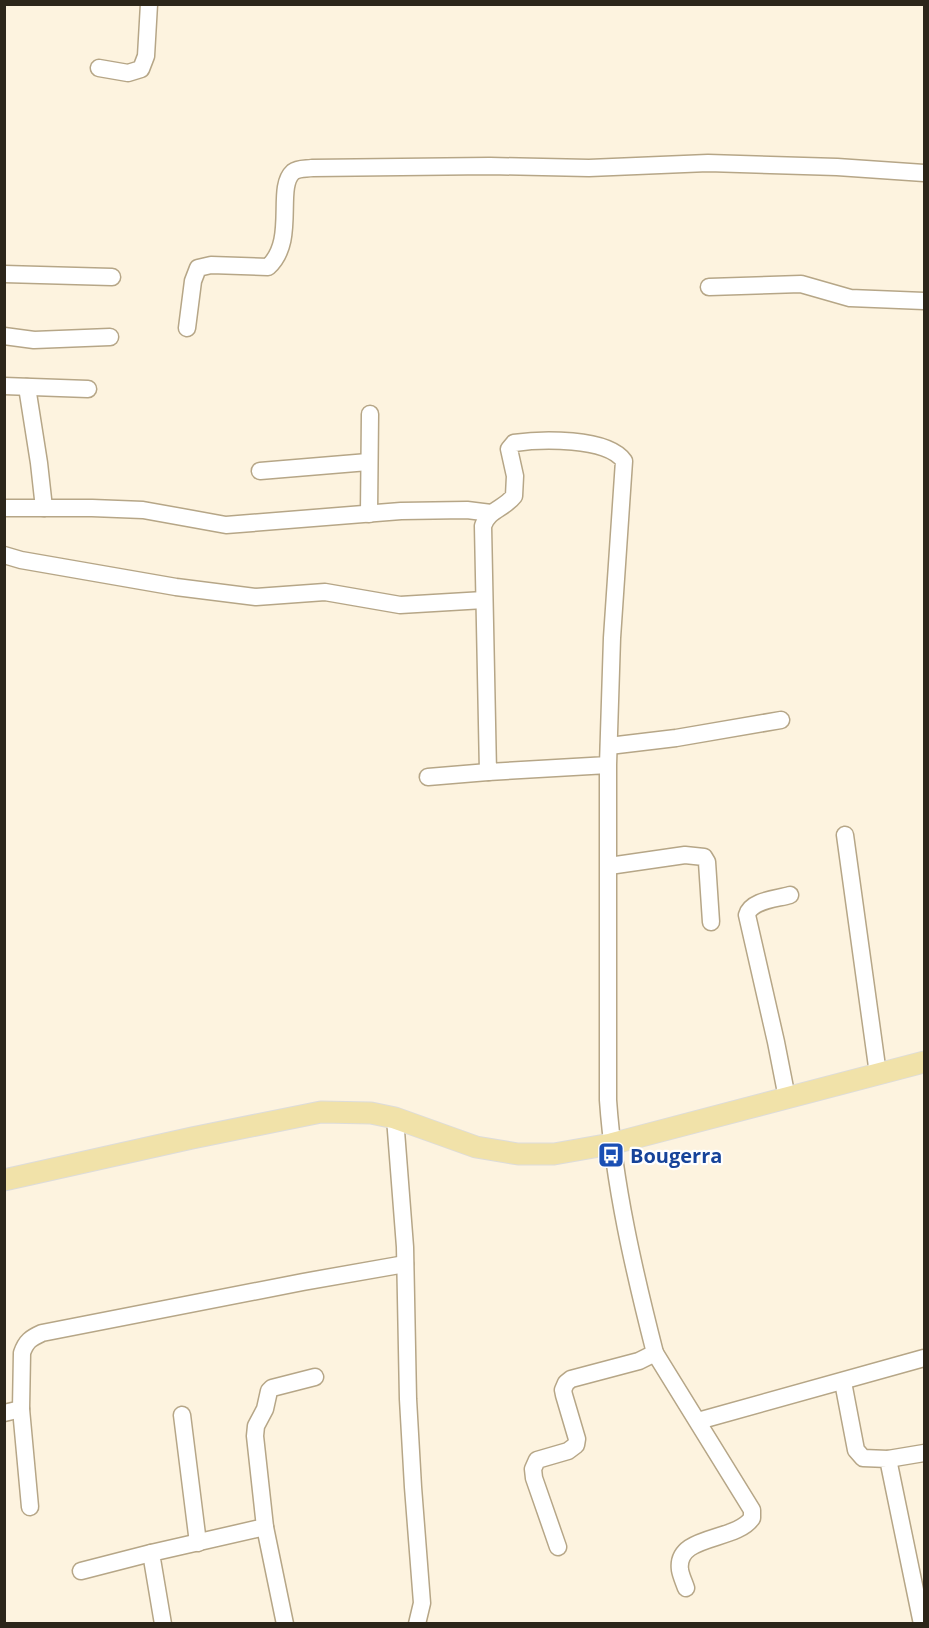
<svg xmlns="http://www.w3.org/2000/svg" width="929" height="1628" viewBox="0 0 929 1628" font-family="'Open Sans',sans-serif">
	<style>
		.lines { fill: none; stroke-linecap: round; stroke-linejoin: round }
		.minor-casing { stroke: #b6a687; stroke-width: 19 }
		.major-casing { stroke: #dddcda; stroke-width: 23 }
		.minor { stroke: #fff; stroke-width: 16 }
		.major { stroke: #f1e2a9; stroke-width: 21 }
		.labels { text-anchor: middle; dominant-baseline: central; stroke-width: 4.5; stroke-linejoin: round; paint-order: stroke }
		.transit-label { font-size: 20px; font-weight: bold; fill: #164399; stroke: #fff; text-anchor: start }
	</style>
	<rect width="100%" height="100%" fill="#fdf3df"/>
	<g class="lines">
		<defs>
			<g id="minor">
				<polyline points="99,68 128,73 141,69 146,56 149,4"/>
				<polyline points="4,274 112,277"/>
				<polyline points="709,287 801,284 850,298 924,301"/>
				<path d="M187 328 193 281 198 268 211 265 268 267C297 241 275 188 293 172 298 168 306 169 312 168L490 166 589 168 708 163 837 167 924 173"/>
				<polyline points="4,336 34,340 110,337"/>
				<polyline points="4,386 88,389"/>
				<polyline points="27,387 39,463 44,508"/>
				<polyline points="260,471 368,462"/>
				<polyline points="4,508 92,508 143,510 226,525 401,511 467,510 491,513"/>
				<polyline points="369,514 370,414"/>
				<polyline points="4,555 21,560 176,587 256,597 325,592 400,605 484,600"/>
				<polyline points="609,746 676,738 781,720"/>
				<polyline points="428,777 488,772"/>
				<polyline points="845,835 878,1074"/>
				<polyline points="609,866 685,855 704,857 707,862 711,922"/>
				<path d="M787 1098 776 1042 747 915C751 900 777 899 790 895"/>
				<polyline points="395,1118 405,1247 408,1399 413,1487 422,1603 417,1624"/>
				<path d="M655 1353 752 1510V1518C736 1542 675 1534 680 1570 681 1576 684 1582 686 1588"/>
				<polyline points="843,1382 856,1450 863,1458 888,1459 922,1624"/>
				<polyline points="21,1409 30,1507"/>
				<path d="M4 1413 21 1409 22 1353C26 1341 31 1338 42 1333L303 1282 405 1264"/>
				<polyline points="182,1415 198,1543"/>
				<polyline points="698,1421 924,1358"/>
				<polyline points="888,1459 924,1453"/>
				<polyline points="265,1527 255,1436 256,1426 265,1409 269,1391 272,1388 315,1377"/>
				<path d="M558 1547 534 1478 533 1469 537 1460 568 1451 576 1445 577 1439 564 1395 563 1390 566 1383 571 1379 639 1361 655 1353C634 1271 614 1185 608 1100V765L612 638 624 461C607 437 540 439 514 443L509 449 515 476 514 496C504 509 488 510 483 526L488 772 608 765"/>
				<polyline points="81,1571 151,1553"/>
				<polyline points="163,1624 151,1553 265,1527 285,1624"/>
			</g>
			<polyline id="major" points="4,1180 192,1138 321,1112 371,1113 395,1118 476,1147 518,1154 554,1154 611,1144 924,1062"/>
		</defs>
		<use href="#minor" class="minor-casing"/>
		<use href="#major" class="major-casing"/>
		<use href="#minor" class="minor"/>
		<use href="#major" class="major"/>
	</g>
	<defs>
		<symbol id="bus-square" viewBox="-11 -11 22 22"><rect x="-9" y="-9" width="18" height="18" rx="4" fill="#1a4fb4" stroke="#fff"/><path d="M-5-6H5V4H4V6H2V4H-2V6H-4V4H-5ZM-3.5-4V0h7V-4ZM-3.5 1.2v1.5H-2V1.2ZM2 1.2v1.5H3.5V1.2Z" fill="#fff"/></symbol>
	</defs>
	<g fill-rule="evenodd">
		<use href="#bus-square" x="596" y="1140" width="30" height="30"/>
	</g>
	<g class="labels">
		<g class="transit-label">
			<text x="630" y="1155">Bougerra</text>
		</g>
	</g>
	<rect width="929" height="1628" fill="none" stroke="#2c261a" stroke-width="12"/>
</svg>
